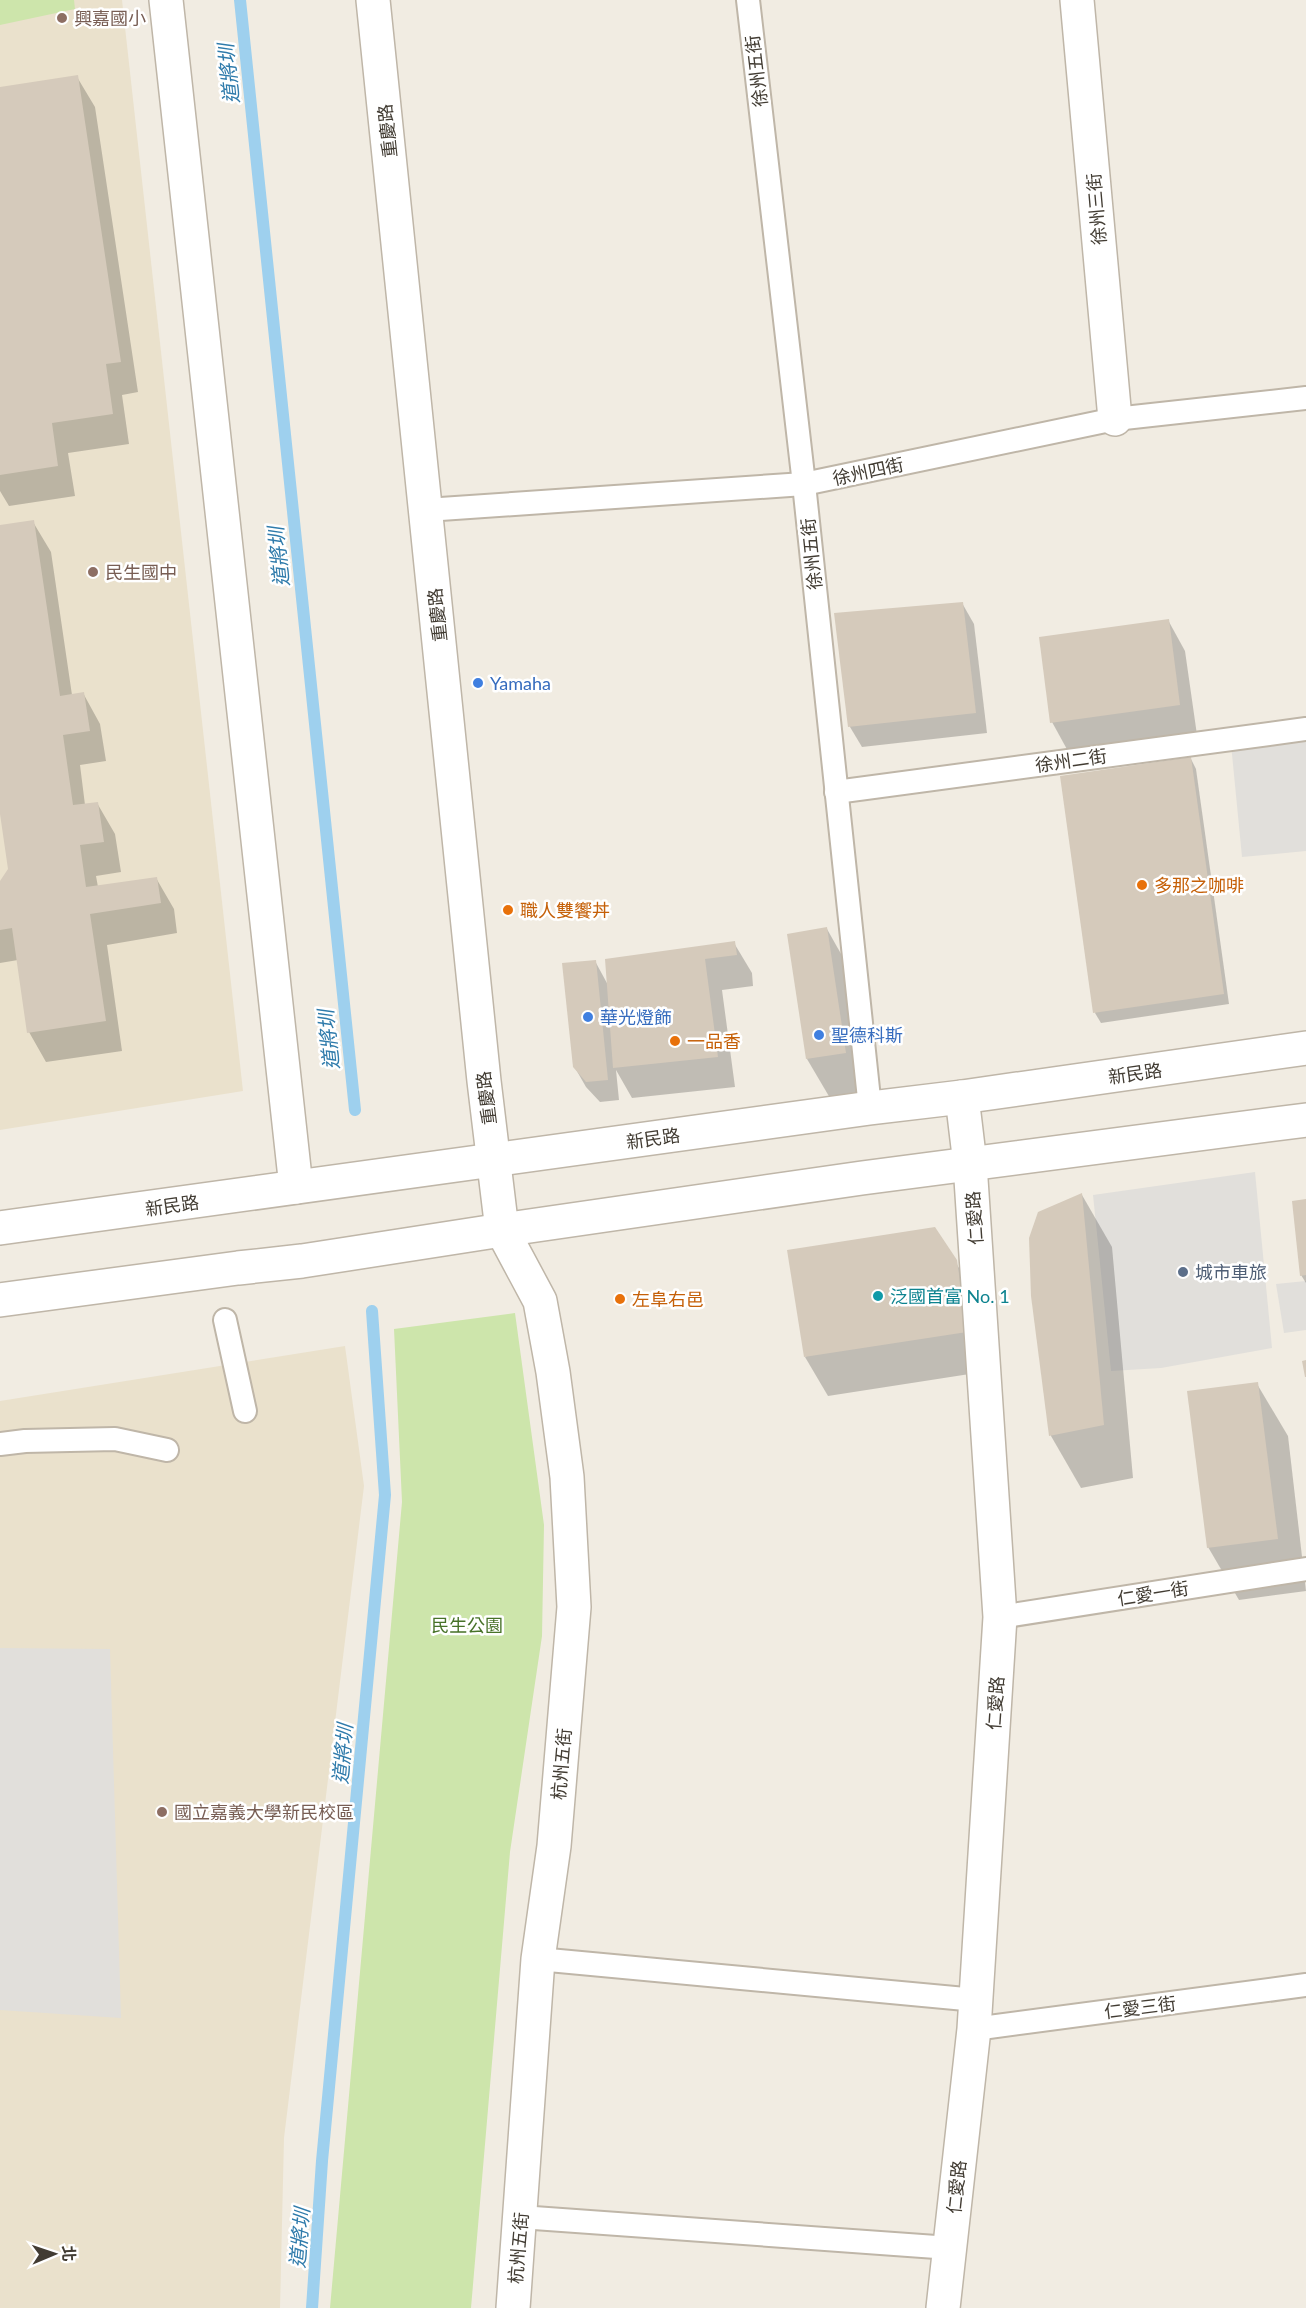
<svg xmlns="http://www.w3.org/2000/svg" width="1306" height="2308" viewBox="0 0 1306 2308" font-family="Lato,'Noto Sans TC',sans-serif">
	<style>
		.education { fill: #eae1cc }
		.green { fill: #cde5ab }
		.parking { fill: #e1dfdb }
		.shadow { fill: #0003 }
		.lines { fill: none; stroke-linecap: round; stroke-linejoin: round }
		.stream { stroke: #9ed0ee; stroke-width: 12 }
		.building { fill: #d5cabb }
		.service-casing { stroke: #bfb6a8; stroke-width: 26 }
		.minor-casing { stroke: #bfb6a8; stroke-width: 36 }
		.tertiary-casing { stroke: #bfb6a8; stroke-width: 36 }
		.service { stroke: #fff; stroke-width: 22 }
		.minor { stroke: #fff; stroke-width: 33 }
		.tertiary { stroke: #fff; stroke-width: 33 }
		.education-dot { fill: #8d6e63; stroke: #fff; stroke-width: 2 }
		.shop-dot { fill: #3f7fe0; stroke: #fff; stroke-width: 2 }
		.food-dot { fill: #e8710a; stroke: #fff; stroke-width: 2 }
		.service-dot { fill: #5c6f8a; stroke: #fff; stroke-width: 2 }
		.culture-dot { fill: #0f9aa8; stroke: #fff; stroke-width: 2 }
		.labels { text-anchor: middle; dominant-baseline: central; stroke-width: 5; stroke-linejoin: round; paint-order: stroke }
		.education-label { font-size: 18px; fill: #785e54; stroke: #fff; text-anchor: start }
		.street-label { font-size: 18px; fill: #423c33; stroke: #fff }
		.shop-label { font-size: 18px; fill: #366cbe; stroke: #fff; text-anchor: start }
		.food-label { font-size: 18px; fill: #c56008; stroke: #fff; text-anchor: start }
		.service-label { font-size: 18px; fill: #4e5e75; stroke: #fff; text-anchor: start }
		.culture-label { font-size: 18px; fill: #0d838f; stroke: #fff; text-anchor: start }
		.park-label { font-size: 18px; fill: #477228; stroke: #fff }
		.water-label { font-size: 20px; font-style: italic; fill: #2f7bab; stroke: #fff }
	</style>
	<rect width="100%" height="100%" fill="#f1ece2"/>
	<g class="education">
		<polygon points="0,0 122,0 243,1091 0,1130"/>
		<polygon points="345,1346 364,1486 284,2138 280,2308 0,2308 0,1401"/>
	</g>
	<g class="green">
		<polygon points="0,0 74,0 75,9 0,25"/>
		<polygon points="515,1313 544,1525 542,1636 510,1852 471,2308 330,2308 402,1502 394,1329"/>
	</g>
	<g class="parking">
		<polygon points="1306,737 1306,851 1242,857 1231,744"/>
		<polygon points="1255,1172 1272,1348 1161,1368 1111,1371 1093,1195"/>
		<polygon points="1306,1281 1306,1330 1284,1333 1276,1284"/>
		<polygon points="0,1648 110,1649 121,2018 0,2010"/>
	</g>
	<g class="shadow">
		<polygon points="77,77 95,107 138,392 122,395 129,444 68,453 75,496 9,506 0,491 0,89"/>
		<polygon points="33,522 51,552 72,695 83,693 100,724 106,761 80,765 85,805 97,803 115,834 121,872 96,876 98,887 156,878 174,909 177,933 107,945 122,1051 46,1062 29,1032 18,960 0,963 0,884 9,869 0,803 0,527"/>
		<polygon points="962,603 974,624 987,733 862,747 850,727 835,614"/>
		<polygon points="1168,620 1185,651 1197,735 1069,753 1052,722"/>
		<polygon points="1191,759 1196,769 1229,1004 1101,1023 1095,1013"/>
		<polygon points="827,929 849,968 867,1092 830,1098 807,1059"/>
		<polygon points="734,943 752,973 753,986 722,990 735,1087 632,1098 616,1070 619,1100 600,1102 586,1087 574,1066 595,961 608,985"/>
		<polygon points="1082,1195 1112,1247 1133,1478 1081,1488 1051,1436 1032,1296"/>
		<polygon points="1306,1201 1306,1283 1301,1275"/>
		<polygon points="955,1261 978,1301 989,1371 828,1396 805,1357"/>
		<polygon points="1257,1384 1288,1436 1306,1591 1239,1600 1208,1547"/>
	</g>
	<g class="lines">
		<g class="stream">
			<polyline points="240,0 355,1110"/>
			<polyline points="312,2308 322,2161 385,1495 372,1311"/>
		</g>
	</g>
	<g class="building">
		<polygon points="78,75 121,362 106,364 113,414 52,423 58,466 0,475 0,87"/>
		<polygon points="34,520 60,696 84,692 90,731 63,735 73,805 98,802 104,842 80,845 86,887 157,877 161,903 90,914 106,1021 27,1033 12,928 0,930 0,881 8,869 0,814 0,525"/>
		<polygon points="963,602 976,713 848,727 834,613"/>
		<polygon points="1169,619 1180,705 1050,723 1039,637"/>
		<polygon points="1191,757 1224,994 1093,1013 1060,776"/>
		<polygon points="827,927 846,1053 806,1059 787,934"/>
		<polygon points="735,941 737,955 705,959 718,1057 613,1068 605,959"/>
		<polygon points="596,960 608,1080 586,1082 573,1067 562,963"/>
		<polygon points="1082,1193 1104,1425 1049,1436 1031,1296 1029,1238 1038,1212"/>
		<polygon points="1306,1199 1306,1275 1300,1276 1292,1201"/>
		<polygon points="935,1227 957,1260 967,1332 804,1357 787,1250"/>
		<polygon points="1306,1360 1306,1377 1305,1377 1302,1361"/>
		<polygon points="1258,1382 1278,1539 1207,1548 1187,1391"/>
	</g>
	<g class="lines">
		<defs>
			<g id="service">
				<polyline points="748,0 804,484 870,1108"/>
				<polyline points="426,510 804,484 1115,419 1306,398"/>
				<polyline points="836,792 1306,729"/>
				<polyline points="225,1320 245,1411"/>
				<polyline points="0,1444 25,1441 115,1439 167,1450"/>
				<polyline points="1000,1617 1306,1569"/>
				<polyline points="538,1959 976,2000"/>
				<polyline points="974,2029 1306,1985"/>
				<polyline points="520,2217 950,2248"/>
			</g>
			<g id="minor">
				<polyline points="166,0 296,1187"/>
				<polyline points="1077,0 1115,419"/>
				<polyline points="502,1230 540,1301 553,1372 567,1477 574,1607 554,1846 538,1959 513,2308"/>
				<polyline points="943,2308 974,2029 1000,1617 970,1164 962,1097"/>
			</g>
			<g id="tertiary">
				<polyline points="373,0 484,1081 502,1230"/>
				<polyline points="0,1228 870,1108 962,1097 1306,1048"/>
				<polyline points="0,1300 238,1268 302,1261 502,1230 862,1178 1306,1120"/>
			</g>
		</defs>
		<use href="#service" class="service-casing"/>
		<use href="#minor" class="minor-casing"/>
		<use href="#tertiary" class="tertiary-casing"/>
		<use href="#service" class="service"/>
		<use href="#minor" class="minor"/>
		<use href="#tertiary" class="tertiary"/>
	</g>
	<g class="education-dot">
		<circle cx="62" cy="18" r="6"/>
		<circle cx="93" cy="572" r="6"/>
		<circle cx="162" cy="1812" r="6"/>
	</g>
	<g class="shop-dot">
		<circle cx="478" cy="683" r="6"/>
		<circle cx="588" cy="1017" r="6"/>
		<circle cx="819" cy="1035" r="6"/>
	</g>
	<g class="food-dot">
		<circle cx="1142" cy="885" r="6"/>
		<circle cx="508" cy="910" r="6"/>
		<circle cx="675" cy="1041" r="6"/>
		<circle cx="620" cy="1299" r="6"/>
	</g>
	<circle class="service-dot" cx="1183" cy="1272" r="6"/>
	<circle class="culture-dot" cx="878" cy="1296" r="6"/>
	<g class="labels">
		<g class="education-label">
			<text x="74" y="18">興嘉國小</text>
			<text x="105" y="572">民生國中</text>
			<text x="174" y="1812">國立嘉義大學新民校區</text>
		</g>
		<g class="street-label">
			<text transform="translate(756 71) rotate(-97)">徐州五街</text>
			<text transform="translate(387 131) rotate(-96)">重慶路</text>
			<text transform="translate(1096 209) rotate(-95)">徐州三街</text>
			<text transform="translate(868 471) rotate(-12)">徐州四街</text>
			<text transform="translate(811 554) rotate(-96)">徐州五街</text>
			<text transform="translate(437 615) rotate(-96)">重慶路</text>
			<text transform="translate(1071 760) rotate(-8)">徐州二街</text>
			<text transform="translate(1135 1073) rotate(-8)">新民路</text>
			<text transform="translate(486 1098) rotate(-97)">重慶路</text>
			<text transform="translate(653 1138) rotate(-8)">新民路</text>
			<text transform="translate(172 1205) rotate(-8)">新民路</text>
			<text transform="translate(974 1218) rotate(-94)">仁愛路</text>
			<text transform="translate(1153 1593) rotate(-9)">仁愛一街</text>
			<text transform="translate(995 1703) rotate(-86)">仁愛路</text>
			<text transform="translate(561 1764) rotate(-85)">杭州五街</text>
			<text transform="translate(1140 2007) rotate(-7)">仁愛三街</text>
			<text transform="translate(956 2187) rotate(-84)">仁愛路</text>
			<text transform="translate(518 2248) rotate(-85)">杭州五街</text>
		</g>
		<g class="shop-label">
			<text x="490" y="683">Yamaha</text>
			<text x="600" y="1017">華光燈飾</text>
			<text x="831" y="1035">聖德科斯</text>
		</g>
		<g class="food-label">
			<text x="1154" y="885">多那之咖啡</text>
			<text x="520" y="910">職人雙饗丼</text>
			<text x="687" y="1041">一品香</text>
			<text x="632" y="1299">左阜右邑</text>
		</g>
		<g class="service-label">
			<text x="1195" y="1272">城市車旅</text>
		</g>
		<g class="culture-label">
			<text x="890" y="1296">泛國首富 No. 1</text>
		</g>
		<g class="park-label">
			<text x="467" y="1625">民生公園</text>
		</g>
		<g class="water-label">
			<text transform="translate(228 74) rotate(-96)">道將圳</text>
			<text transform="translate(278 557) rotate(-96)">道將圳</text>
			<text transform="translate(328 1040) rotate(-96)">道將圳</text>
			<text transform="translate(342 1754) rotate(-85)">道將圳</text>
			<text transform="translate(299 2238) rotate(-85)">道將圳</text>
		</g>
	</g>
	<g transform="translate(54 2254) rotate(88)" stroke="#ffffff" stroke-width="4.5" paint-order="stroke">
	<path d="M0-4.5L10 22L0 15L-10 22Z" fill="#423c33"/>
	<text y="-9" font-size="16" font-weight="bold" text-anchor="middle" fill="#423c33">北</text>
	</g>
</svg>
